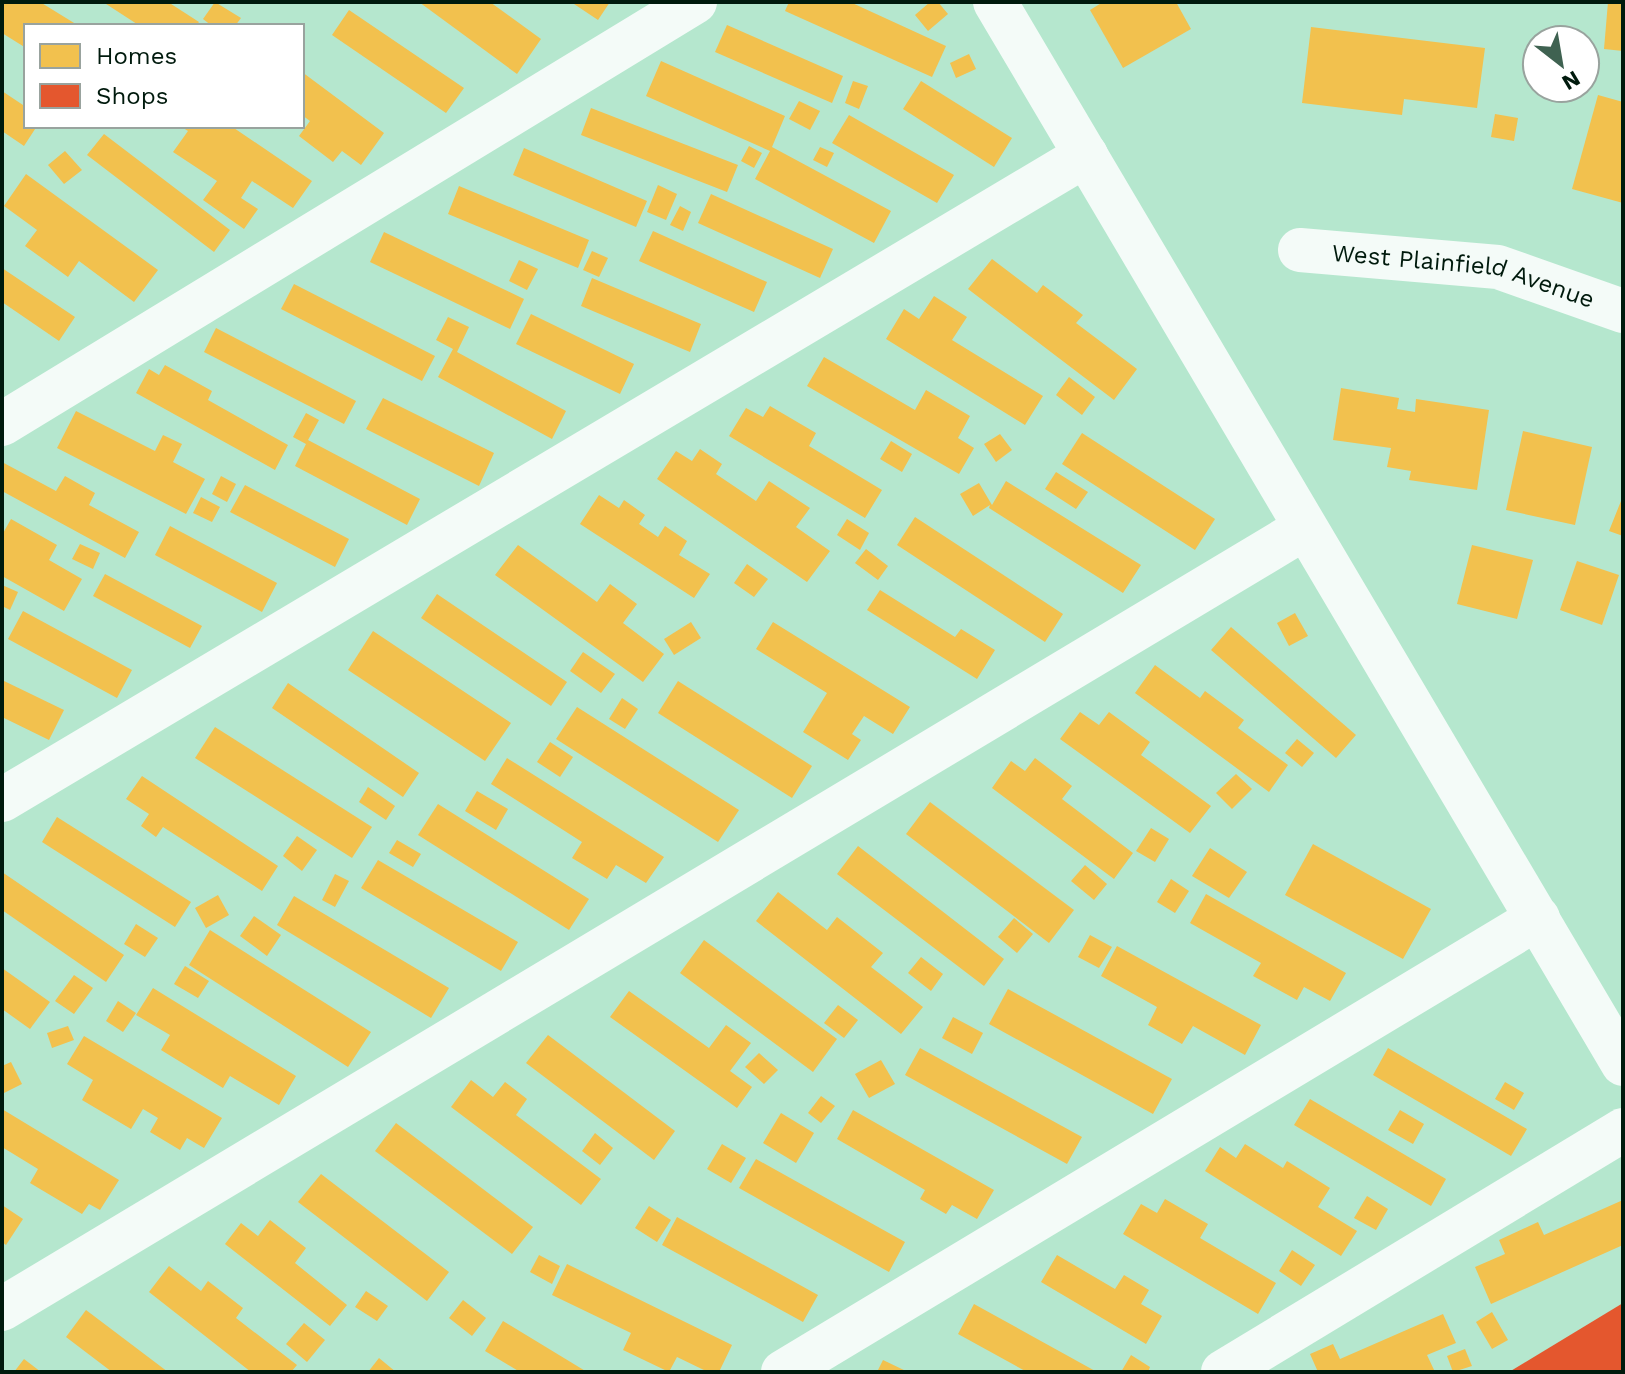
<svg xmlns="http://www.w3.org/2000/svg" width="1625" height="1374" viewBox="0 0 1625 1374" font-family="'Work Sans',sans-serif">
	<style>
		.homes { fill: #f2c14e }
		.shops { fill: #e4572e }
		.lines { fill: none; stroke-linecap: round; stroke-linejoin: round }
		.minor { stroke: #f4fbf8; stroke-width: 44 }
		.labels { text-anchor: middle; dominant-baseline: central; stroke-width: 8; stroke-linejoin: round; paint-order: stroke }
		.street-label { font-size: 24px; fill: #001a0d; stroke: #fff }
	</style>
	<rect width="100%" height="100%" fill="#b5e7ce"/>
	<g class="homes">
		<polygon points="2,2 40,2 79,26 26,26 26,48 2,33"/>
		<polygon points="103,2 168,2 199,22 196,26 140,26"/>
		<polygon points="215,2 241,18 235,26 212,26 203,19"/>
		<polygon points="419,2 490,2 541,39 517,74"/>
		<polygon points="571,2 610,2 598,20"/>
		<polygon points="789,2 850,2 946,46 932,77 785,11"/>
		<polygon points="930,2 938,2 948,14 928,31 915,15"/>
		<polygon points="1103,2 1176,2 1191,29 1123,68 1090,10"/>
		<polygon points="1608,2 1623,2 1623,51 1604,49"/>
		<polygon points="349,10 464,88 446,113 332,35"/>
		<polygon points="727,25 843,76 832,103 715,52"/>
		<polygon points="1311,27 1485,48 1477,108 1404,99 1402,115 1302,103"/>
		<polygon points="969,54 976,69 956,78 950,63"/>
		<polygon points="661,61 785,116 772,147 891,211 874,243 755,179 770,151 646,96"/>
		<polygon points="302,72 384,133 361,165 342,151 333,162 299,136 310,121 302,115"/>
		<polygon points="853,81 868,86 859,109 845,103"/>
		<polygon points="921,81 1012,138 994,167 903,109"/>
		<polygon points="2,91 26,107 26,126 37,126 24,146 2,131"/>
		<polygon points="1598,95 1623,102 1623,203 1572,189"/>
		<polygon points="799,101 820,111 810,130 789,119"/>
		<polygon points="591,108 738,165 727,192 581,135"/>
		<polygon points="1495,114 1518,118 1514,141 1491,137"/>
		<polygon points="849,115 954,175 937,203 832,143"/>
		<polygon points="180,126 231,126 312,181 293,208 252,181 241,198 258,209 244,229 203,200 217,181 173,152 188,131"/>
		<polygon points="104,134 230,230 214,252 87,155"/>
		<polygon points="749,146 762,153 754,168 741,161"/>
		<polygon points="820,147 834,153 827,167 813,160"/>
		<polygon points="524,148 647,201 636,227 513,175"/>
		<polygon points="65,151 82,170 64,184 48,165"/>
		<polygon points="26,174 158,270 134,302 79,261 68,277 25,246 37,230 4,206"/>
		<polygon points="658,185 677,194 666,220 647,212"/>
		<polygon points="459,186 589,240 578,268 448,214"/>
		<polygon points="711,194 833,249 820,278 698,223"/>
		<polygon points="680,206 691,212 683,231 670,225"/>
		<polygon points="653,231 767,282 754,312 639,261"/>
		<polygon points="384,232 524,299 510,329 370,262"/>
		<polygon points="592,251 608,258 599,277 583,270"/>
		<polygon points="992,259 1037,293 1043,285 1083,315 1076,323 1137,369 1114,400 968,289"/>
		<polygon points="519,260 538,269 527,290 509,281"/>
		<polygon points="2,268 75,317 59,341 2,302"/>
		<polygon points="592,278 701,324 690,352 581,306"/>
		<polygon points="294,284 435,356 422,381 281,309"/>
		<polygon points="934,296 967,317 952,340 1043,396 1025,425 886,339 904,309 919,319"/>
		<polygon points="531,314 634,364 620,394 516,344"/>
		<polygon points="448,317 469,327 457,352 566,411 552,439 438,377 453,349 436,340"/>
		<polygon points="216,328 356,401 344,424 204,352"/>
		<polygon points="824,357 915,410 926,390 970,416 958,438 974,448 959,474 807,386"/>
		<polygon points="165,365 212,391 208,400 288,445 275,470 136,393 149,369 159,375"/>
		<polygon points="1069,377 1095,397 1082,415 1056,395"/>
		<polygon points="1341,388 1399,398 1397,409 1415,412 1416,399 1489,410 1477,490 1409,480 1411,471 1387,467 1391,448 1333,440"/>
		<polygon points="383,398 494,453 479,486 366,429"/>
		<polygon points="770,406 816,433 809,446 882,490 865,518 729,436 746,408 763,417"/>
		<polygon points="76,411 155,451 163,435 182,444 173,462 205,479 186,514 57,448"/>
		<polygon points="306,413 319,420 308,440 420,499 407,525 295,466 306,444 293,437"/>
		<polygon points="1523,431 1592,447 1575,525 1506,510"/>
		<polygon points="1082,433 1215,519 1195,550 1062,464"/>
		<polygon points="1000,434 1012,450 996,462 984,444"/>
		<polygon points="891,441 912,454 902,472 880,459"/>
		<polygon points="700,449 722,464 716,474 756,501 769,481 810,508 796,527 830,551 807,582 657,479 676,451 692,461"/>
		<polygon points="2,462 56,491 65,476 95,493 89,505 139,532 125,558 2,491"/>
		<polygon points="1056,472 1088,492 1076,509 1045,489"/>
		<polygon points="221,476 236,484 227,502 212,494"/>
		<polygon points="1006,481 1141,565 1123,593 989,508 990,505 973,516 960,494 979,483 992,505"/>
		<polygon points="245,485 349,539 335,567 230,512"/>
		<polygon points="599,495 619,508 624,500 645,515 639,524 658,537 665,526 687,541 679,555 710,574 694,598 580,524"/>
		<polygon points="1623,496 1623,536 1609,531"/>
		<polygon points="201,497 220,507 212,522 193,513"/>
		<polygon points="915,517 1063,614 1045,642 897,545"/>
		<polygon points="11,519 57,545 49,560 82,579 64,611 2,576 2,535"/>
		<polygon points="847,519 869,533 860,550 837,535"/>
		<polygon points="170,526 277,583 262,612 155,555"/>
		<polygon points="80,544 100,553 93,569 72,559"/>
		<polygon points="518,545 597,602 610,584 637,604 623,623 664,654 643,682 495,575"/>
		<polygon points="1472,545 1533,560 1517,619 1457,604"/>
		<polygon points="866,549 888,566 878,580 855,563"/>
		<polygon points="1577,561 1619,575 1602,625 1560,610"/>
		<polygon points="747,564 768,579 754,597 734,583"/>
		<polygon points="105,574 202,626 190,648 93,596"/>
		<polygon points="2,585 18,592 10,610 2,606"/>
		<polygon points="880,590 955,637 961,629 995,650 977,679 867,610"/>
		<polygon points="437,594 567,682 551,706 421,618"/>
		<polygon points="23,611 132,670 117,698 8,639"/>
		<polygon points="1295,613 1308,636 1289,646 1277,623"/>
		<polygon points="691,622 701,638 674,655 664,639"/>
		<polygon points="773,622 910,707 893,734 864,716 852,734 861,740 848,760 803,732 827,693 756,649"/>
		<polygon points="1231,627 1356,735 1336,758 1211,650"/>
		<polygon points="373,631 511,723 485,761 348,670"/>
		<polygon points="583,652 615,674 601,693 570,671"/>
		<polygon points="1155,665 1200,698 1205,691 1244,720 1238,728 1288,765 1269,792 1135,693"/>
		<polygon points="2,680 64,710 49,740 2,717"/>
		<polygon points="678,681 812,766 792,798 658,713"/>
		<polygon points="288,683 419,773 403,797 272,708"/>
		<polygon points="622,698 638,709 625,729 609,719"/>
		<polygon points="577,707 739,810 718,842 556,739"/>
		<polygon points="1080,712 1099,725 1109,712 1150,742 1141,755 1211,806 1190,833 1060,739"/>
		<polygon points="215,727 372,827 352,858 195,758"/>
		<polygon points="1297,739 1314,753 1302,767 1285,753"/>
		<polygon points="550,742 573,757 560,777 537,762"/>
		<polygon points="507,758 664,857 646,883 616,865 607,879 572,858 582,842 491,784"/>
		<polygon points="1035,758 1072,786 1062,799 1133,853 1114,879 992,788 1011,761 1025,771"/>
		<polygon points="1236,774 1252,789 1232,809 1216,793"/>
		<polygon points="142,776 278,866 262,891 163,827 156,837 141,826 149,814 126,799"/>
		<polygon points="368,787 395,806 386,820 359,802"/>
		<polygon points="477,791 508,809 496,830 465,811"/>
		<polygon points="930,802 1074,910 1049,943 906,834"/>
		<polygon points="438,804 589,899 569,930 418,835"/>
		<polygon points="57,817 191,902 175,927 42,842"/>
		<polygon points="1151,828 1169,839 1155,862 1136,851"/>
		<polygon points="297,836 317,850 302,871 283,856"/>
		<polygon points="397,840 421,854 413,867 389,853"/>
		<polygon points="1313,844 1431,909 1403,959 1285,895"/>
		<polygon points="858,846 1004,959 984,986 837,874"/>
		<polygon points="1210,848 1247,872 1229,898 1192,876"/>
		<polygon points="378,860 518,942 501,971 361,888"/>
		<polygon points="1085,865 1107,884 1094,900 1071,881"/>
		<polygon points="2,872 124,955 106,982 2,910"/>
		<polygon points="335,874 349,881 335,907 322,900"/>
		<polygon points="1171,879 1189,891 1175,913 1157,902"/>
		<polygon points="778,892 827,930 837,917 883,953 871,967 923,1007 901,1034 756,921"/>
		<polygon points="1206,894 1346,973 1330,1001 1304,987 1297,1000 1253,976 1261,963 1190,923"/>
		<polygon points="218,895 229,915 206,928 195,908"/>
		<polygon points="294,896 449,988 431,1018 277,925"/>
		<polygon points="254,916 281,935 267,956 240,936"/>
		<polygon points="1014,918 1033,934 1017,953 998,937"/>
		<polygon points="136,924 158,938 145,957 124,944"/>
		<polygon points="210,930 371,1032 348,1067 189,965"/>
		<polygon points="1090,935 1112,947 1099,968 1078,957"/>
		<polygon points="704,940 837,1039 813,1072 680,973"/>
		<polygon points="1117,946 1261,1025 1245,1055 1193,1026 1182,1044 1148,1025 1157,1007 1101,976"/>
		<polygon points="921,957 943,974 931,991 908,973"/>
		<polygon points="185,966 209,981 198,998 174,984"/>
		<polygon points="2,968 50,1002 30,1029 2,1009"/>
		<polygon points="74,975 93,988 74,1014 55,1001"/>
		<polygon points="153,988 296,1076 279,1105 230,1076 223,1088 161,1050 170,1035 136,1015"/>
		<polygon points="1008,989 1172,1079 1153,1114 989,1024"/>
		<polygon points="629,991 709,1048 726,1025 751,1043 730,1071 752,1087 737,1108 610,1017"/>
		<polygon points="118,1001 136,1013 123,1032 106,1021"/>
		<polygon points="838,1005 858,1020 844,1038 824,1023"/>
		<polygon points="953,1017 983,1033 972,1054 942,1038"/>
		<polygon points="68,1026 74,1040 52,1048 47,1033"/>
		<polygon points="548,1035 675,1131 654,1160 526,1063"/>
		<polygon points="84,1036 222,1118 204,1148 187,1138 180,1150 150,1132 158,1118 143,1109 131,1129 82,1100 93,1080 67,1064"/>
		<polygon points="920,1048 1082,1137 1067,1164 905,1075"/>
		<polygon points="1388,1048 1527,1129 1511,1156 1373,1075"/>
		<polygon points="759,1053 778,1070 764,1084 745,1067"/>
		<polygon points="881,1060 895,1084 869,1098 855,1074"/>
		<polygon points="11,1062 22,1084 2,1094 2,1066"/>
		<polygon points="471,1080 493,1097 505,1082 527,1099 516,1115 601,1179 581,1205 451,1107"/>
		<polygon points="1505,1082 1524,1093 1514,1110 1495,1099"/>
		<polygon points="821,1096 835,1106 821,1123 808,1113"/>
		<polygon points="1310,1099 1446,1179 1431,1206 1294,1125"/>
		<polygon points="2,1109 119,1180 100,1210 89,1204 82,1214 30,1183 38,1169 2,1147"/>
		<polygon points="853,1110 994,1190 977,1219 952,1205 946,1214 920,1199 925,1190 837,1139"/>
		<polygon points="1400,1110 1424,1124 1413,1144 1388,1130"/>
		<polygon points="781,1113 814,1133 796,1163 763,1143"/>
		<polygon points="396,1123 533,1227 512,1254 375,1151"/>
		<polygon points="595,1133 613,1148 600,1165 582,1151"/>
		<polygon points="722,1144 746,1158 731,1183 707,1169"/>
		<polygon points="1245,1144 1283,1168 1287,1161 1330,1188 1318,1207 1357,1231 1341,1256 1205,1171 1220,1147 1236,1158"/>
		<polygon points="756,1159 905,1242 889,1272 739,1188"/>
		<polygon points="321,1174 449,1272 427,1301 298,1202"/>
		<polygon points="1367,1196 1388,1209 1376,1230 1354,1218"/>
		<polygon points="1165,1199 1208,1224 1200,1238 1276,1283 1258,1314 1123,1234 1141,1204 1157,1213"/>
		<polygon points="1623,1200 1623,1245 1491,1304 1475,1267 1505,1254 1499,1240 1538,1222 1544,1235"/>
		<polygon points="2,1205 23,1219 6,1245 2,1242"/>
		<polygon points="649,1206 671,1220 657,1242 635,1228"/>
		<polygon points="677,1217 818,1295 803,1322 662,1245"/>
		<polygon points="270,1220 306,1248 295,1263 347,1305 330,1326 225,1244 241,1223 258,1236"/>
		<polygon points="1292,1250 1315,1265 1301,1286 1279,1271"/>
		<polygon points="539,1255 560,1266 552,1284 530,1272"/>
		<polygon points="1057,1255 1115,1289 1124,1275 1149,1290 1141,1304 1162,1316 1146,1344 1041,1282"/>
		<polygon points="567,1264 732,1345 719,1372 708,1372 677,1357 669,1372 623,1350 631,1333 552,1295"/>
		<polygon points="169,1266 201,1291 208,1281 243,1308 236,1318 297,1365 291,1372 251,1372 149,1292"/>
		<polygon points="366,1291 388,1306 377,1321 355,1307"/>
		<polygon points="463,1300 486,1318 472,1336 449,1318"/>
		<polygon points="974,1304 1097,1372 1027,1372 958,1334"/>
		<polygon points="86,1310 168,1372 112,1372 66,1337"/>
		<polygon points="1492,1312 1508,1340 1492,1349 1476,1322"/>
		<polygon points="1443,1314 1456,1343 1427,1355 1435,1372 1318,1372 1310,1354 1333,1344 1340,1359"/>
		<polygon points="503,1321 587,1372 520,1372 485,1351"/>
		<polygon points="304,1323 325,1340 307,1362 286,1344"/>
		<polygon points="1465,1349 1472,1366 1453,1372 1447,1356"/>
		<polygon points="1131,1355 1150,1367 1148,1372 1121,1372"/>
		<polygon points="379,1358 396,1372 368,1372"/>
		<polygon points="24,1359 41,1372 14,1372"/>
		<polygon points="883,1360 908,1372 877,1372"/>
	</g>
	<polygon class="shops" points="1623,1303 1623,1372 1509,1372"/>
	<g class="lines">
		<g class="minor">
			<polyline points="995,2 1623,1064"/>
			<path id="s1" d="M1300 250 1498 267 1623 311"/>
			<polyline points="2,424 695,2"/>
			<polyline points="2,800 1086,155"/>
			<polyline points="2,1309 1305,528"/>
			<polyline points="783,1372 1538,918"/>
			<polyline points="1223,1372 1623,1130"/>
		</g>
	</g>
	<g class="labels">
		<g class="street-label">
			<text stroke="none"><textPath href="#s1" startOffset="166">West Plainfield Avenue</textPath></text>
		</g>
	</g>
	<rect width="1625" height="1374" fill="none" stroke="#001a0d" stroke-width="8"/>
	<rect x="24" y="24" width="280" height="104" fill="#ffffff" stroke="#99a39e" stroke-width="2"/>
	<rect x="40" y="44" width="40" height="24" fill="#f2c14e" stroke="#99a39e" stroke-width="2"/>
	<text x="96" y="64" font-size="24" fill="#001a0d">Homes</text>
	<rect x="40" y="84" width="40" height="24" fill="#e4572e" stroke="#99a39e" stroke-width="2"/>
	<text x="96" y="104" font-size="24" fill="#001a0d">Shops</text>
	<g transform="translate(1561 64) rotate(149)"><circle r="38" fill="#ffffff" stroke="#99a39e" stroke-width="2"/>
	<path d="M0-6L14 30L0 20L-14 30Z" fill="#3f6251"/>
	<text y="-12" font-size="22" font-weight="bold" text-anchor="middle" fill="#001a0d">N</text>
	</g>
</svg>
